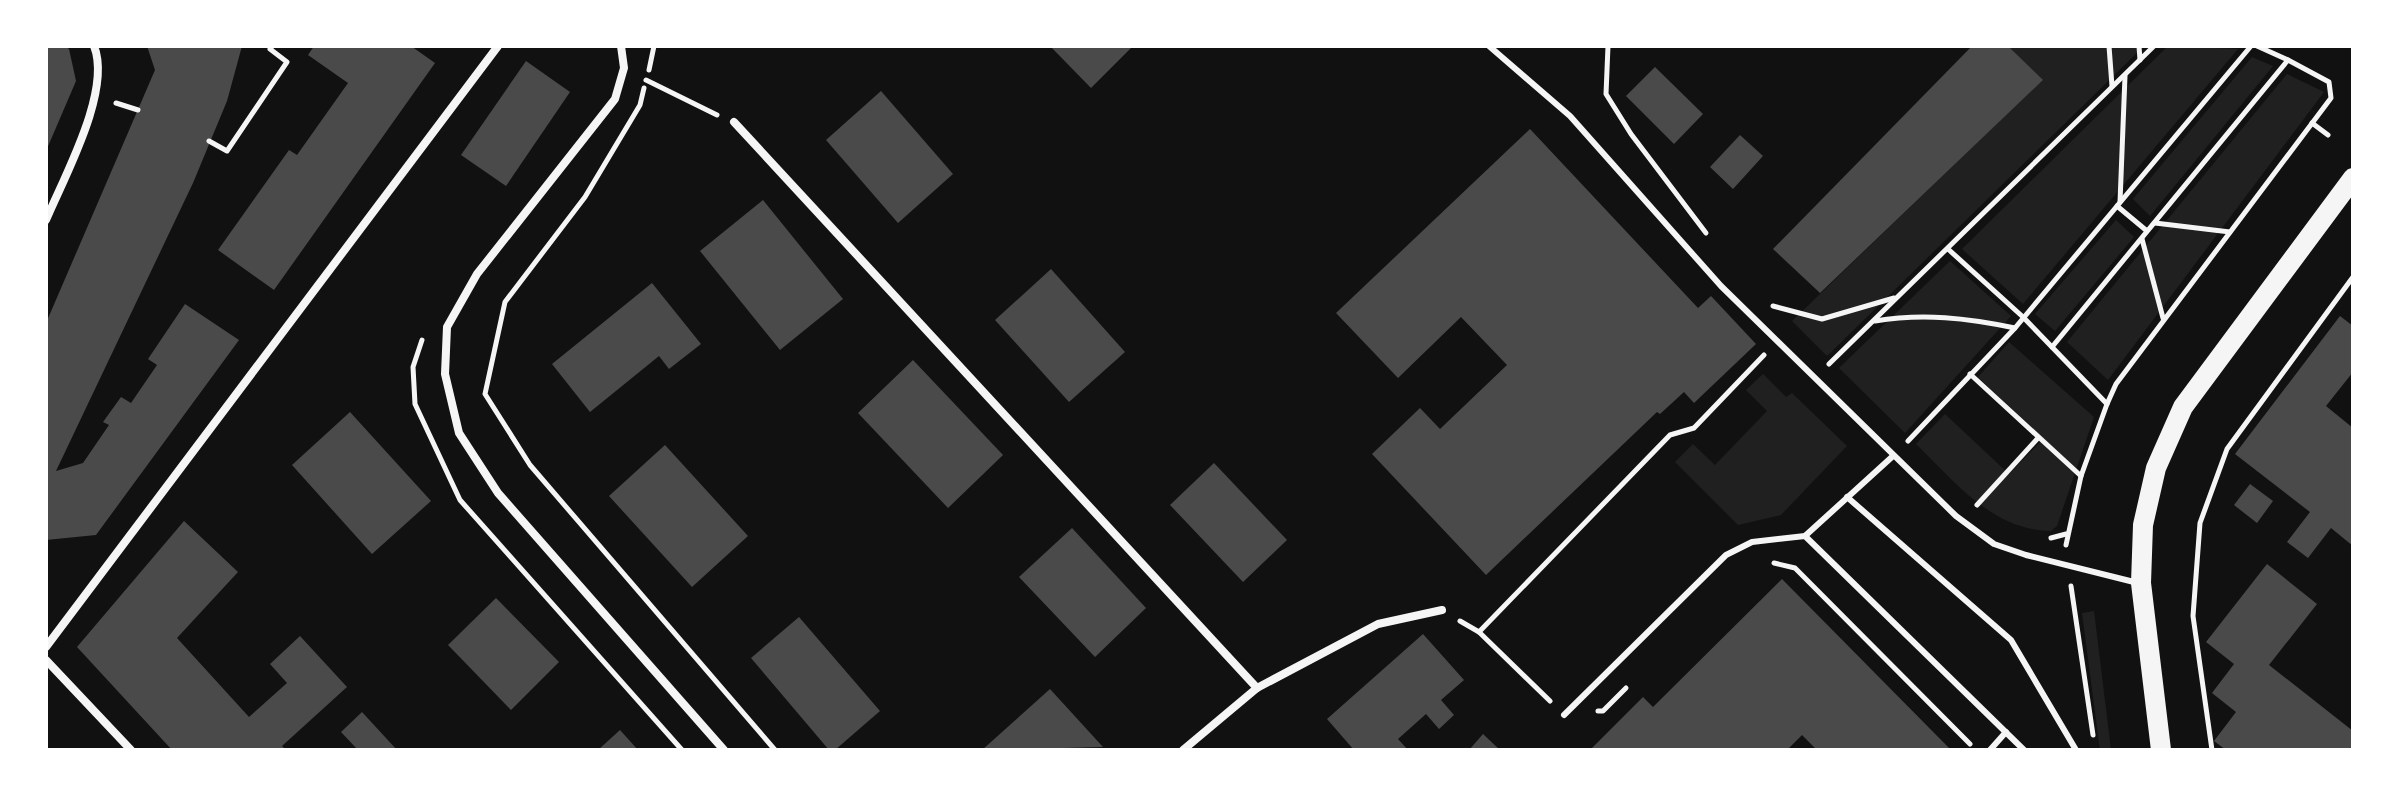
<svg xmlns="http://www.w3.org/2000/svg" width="2399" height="796" viewBox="0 0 2399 796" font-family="Ubuntu,sans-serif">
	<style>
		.green { fill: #202020 }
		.building { fill: #4a4a4a }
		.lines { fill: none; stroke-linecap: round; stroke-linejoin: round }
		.path { stroke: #f5f5f5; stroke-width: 5 }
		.service { stroke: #f5f5f5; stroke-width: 6 }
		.minor { stroke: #f5f5f5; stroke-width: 8 }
		.primary { stroke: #f5f5f5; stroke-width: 20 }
	</style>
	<rect width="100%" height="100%" fill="#111"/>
	<g class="green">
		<polygon points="2008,46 2144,46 1827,356 1792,321 2042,80"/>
		<polygon points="2168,46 2238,49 2023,304 1962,249"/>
		<polygon points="2252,57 2273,66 2150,216 2133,199"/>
		<polygon points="2287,74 2324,92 2108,380 2067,342"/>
		<polygon points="2116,220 2134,237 2055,331 2035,314"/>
		<polygon points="1950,261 2011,316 1905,433 1839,368"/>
		<path d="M2009 342 2094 417 2057 526 2051 531C1992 530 1955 482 1916 444L1945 414 2009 474 2043 439 1978 377Z"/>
		<polygon points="1763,374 1786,397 1792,393 1847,446 1781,515 1738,525 1675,462 1693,444 1715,465 1767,411 1746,390"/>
		<polygon points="2094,611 2111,750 2100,750 2082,613"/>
	</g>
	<g class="building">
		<polygon points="46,46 65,46 69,49 76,81 46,151"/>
		<polygon points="147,46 242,46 227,101 193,183 56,471 83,463 109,425 103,422 121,397 131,403 157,365 148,359 185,304 239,340 96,535 46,540 46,323 155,70"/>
		<polygon points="314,46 411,46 435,63 274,290 218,250 289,150 297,155 348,83 308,55"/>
		<polygon points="1050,46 1133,46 1091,88"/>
		<polygon points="1972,46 2008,46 2043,80 1820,293 1773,249"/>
		<polygon points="526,61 570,92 506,186 461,155"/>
		<polygon points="1655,67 1703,114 1674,144 1626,96"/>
		<polygon points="881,91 953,174 898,223 826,140"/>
		<polygon points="1530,129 1698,308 1711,296 1756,344 1694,403 1684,392 1660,414 1657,412 1486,575 1372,454 1420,408 1440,429 1507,365 1461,317 1398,378 1336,313"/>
		<polygon points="1740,135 1763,156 1733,189 1710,167"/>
		<polygon points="763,200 843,299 780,350 700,251"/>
		<polygon points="1051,269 1125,352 1069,402 995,320"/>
		<polygon points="652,283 701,344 669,369 659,356 590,412 552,364"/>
		<polygon points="2340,316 2353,326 2353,372 2326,406 2353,428 2353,546 2331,528 2308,558 2287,542 2310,512 2235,454"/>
		<polygon points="913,360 1003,455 948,508 858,413"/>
		<polygon points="350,412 431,501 372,554 292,465"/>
		<polygon points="665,445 748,536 692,587 609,496"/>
		<polygon points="1214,463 1287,540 1243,582 1170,505"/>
		<polygon points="2250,484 2273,501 2257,523 2234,505"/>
		<polygon points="184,521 238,572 177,638 249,717 287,683 270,664 300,636 347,687 282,746 286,750 172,750 77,647"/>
		<polygon points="1072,528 1146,608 1095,657 1019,577"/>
		<polygon points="2267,564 2317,604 2269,665 2353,731 2353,750 2226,750 2214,741 2236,712 2212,693 2234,664 2206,642"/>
		<polygon points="1782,579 1951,750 1817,750 1802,735 1787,750 1590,750 1643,697 1653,707"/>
		<polygon points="496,598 559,662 511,710 448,645"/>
		<polygon points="799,617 880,711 835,750 829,750 751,658"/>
		<polygon points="1423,634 1464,680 1441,700 1454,715 1439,729 1426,714 1398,739 1408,750 1354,750 1327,719"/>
		<polygon points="1050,689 1103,747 982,750"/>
		<polygon points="362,712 397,750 358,750 341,732"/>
		<polygon points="620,730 638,750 598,750"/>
		<polygon points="1483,734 1500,750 1469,750"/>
	</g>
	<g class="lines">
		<g class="path">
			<polyline points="1608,46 1606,94 1631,134 1706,233"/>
			<polyline points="2109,46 2112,86"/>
			<polyline points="2139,46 2140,60"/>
			<polyline points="649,70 654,46"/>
			<polyline points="646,80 717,115"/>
			<polyline points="644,88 640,105 585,197 505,302 485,394 530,465 775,750"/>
			<polyline points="116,103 138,110"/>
			<polyline points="2312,123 2328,135"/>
			<polyline points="209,141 227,151 287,62 270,49 272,46"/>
			<polyline points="2120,202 2125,76"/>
			<polyline points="2117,206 2147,231"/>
			<polyline points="2155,223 2230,232"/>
			<polyline points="2142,239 2163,318"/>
			<polyline points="1948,249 2023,317 2107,404 2116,384 2331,98 2329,82 2288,60"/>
			<polyline points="1773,306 1822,319 1894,298"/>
			<path d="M1875 321C1923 313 1967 318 2015 328"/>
			<polyline points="422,340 413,367 415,404 460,500 682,750"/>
			<polyline points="2052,347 2288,60 2257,46"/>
			<polyline points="1829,364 2154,46"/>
			<polyline points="1970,374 2081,476"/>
			<polyline points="1908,441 2015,328 2251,46"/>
			<polyline points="1977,505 2038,438"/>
			<polyline points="2051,538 2066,534"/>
			<polyline points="2066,545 2081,476 2107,404"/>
			<polyline points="1774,563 1795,568 1970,744"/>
			<polyline points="2071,586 2093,735"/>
			<polyline points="1460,621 1479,632 1670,435 1694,428 1764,355"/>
			<polyline points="1479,632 1550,701"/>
			<polyline points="1598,711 1603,711 1626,688"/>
			<polyline points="2212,750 2193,616 2200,523 2227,449 2353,277"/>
		</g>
		<g class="service">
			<polyline points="1489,46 1570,116 1721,286 1956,516 1994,544 2026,555 2138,583"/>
			<polyline points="1847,497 2011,640 2076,750"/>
			<polyline points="1805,536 2024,750"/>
			<polyline points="1564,715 1726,555 1752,542 1805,536 1893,456"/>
			<polyline points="1990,750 2006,732"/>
		</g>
		<g class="minor">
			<polyline points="621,46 624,68 615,99 477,274 447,327 445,374 459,433 498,493 724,750"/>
			<polyline points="734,122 1257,688"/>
			<path d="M46 220C64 177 112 91 94 46"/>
			<polyline points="46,647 498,46"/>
			<polyline points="46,660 131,750"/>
			<polyline points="1183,750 1257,688 1378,624 1442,610"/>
		</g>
		<polyline class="primary" points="2161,750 2141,583 2143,525 2156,468 2183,407 2353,178"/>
	</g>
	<rect width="2399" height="796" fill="none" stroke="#ffffff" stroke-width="96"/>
</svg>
